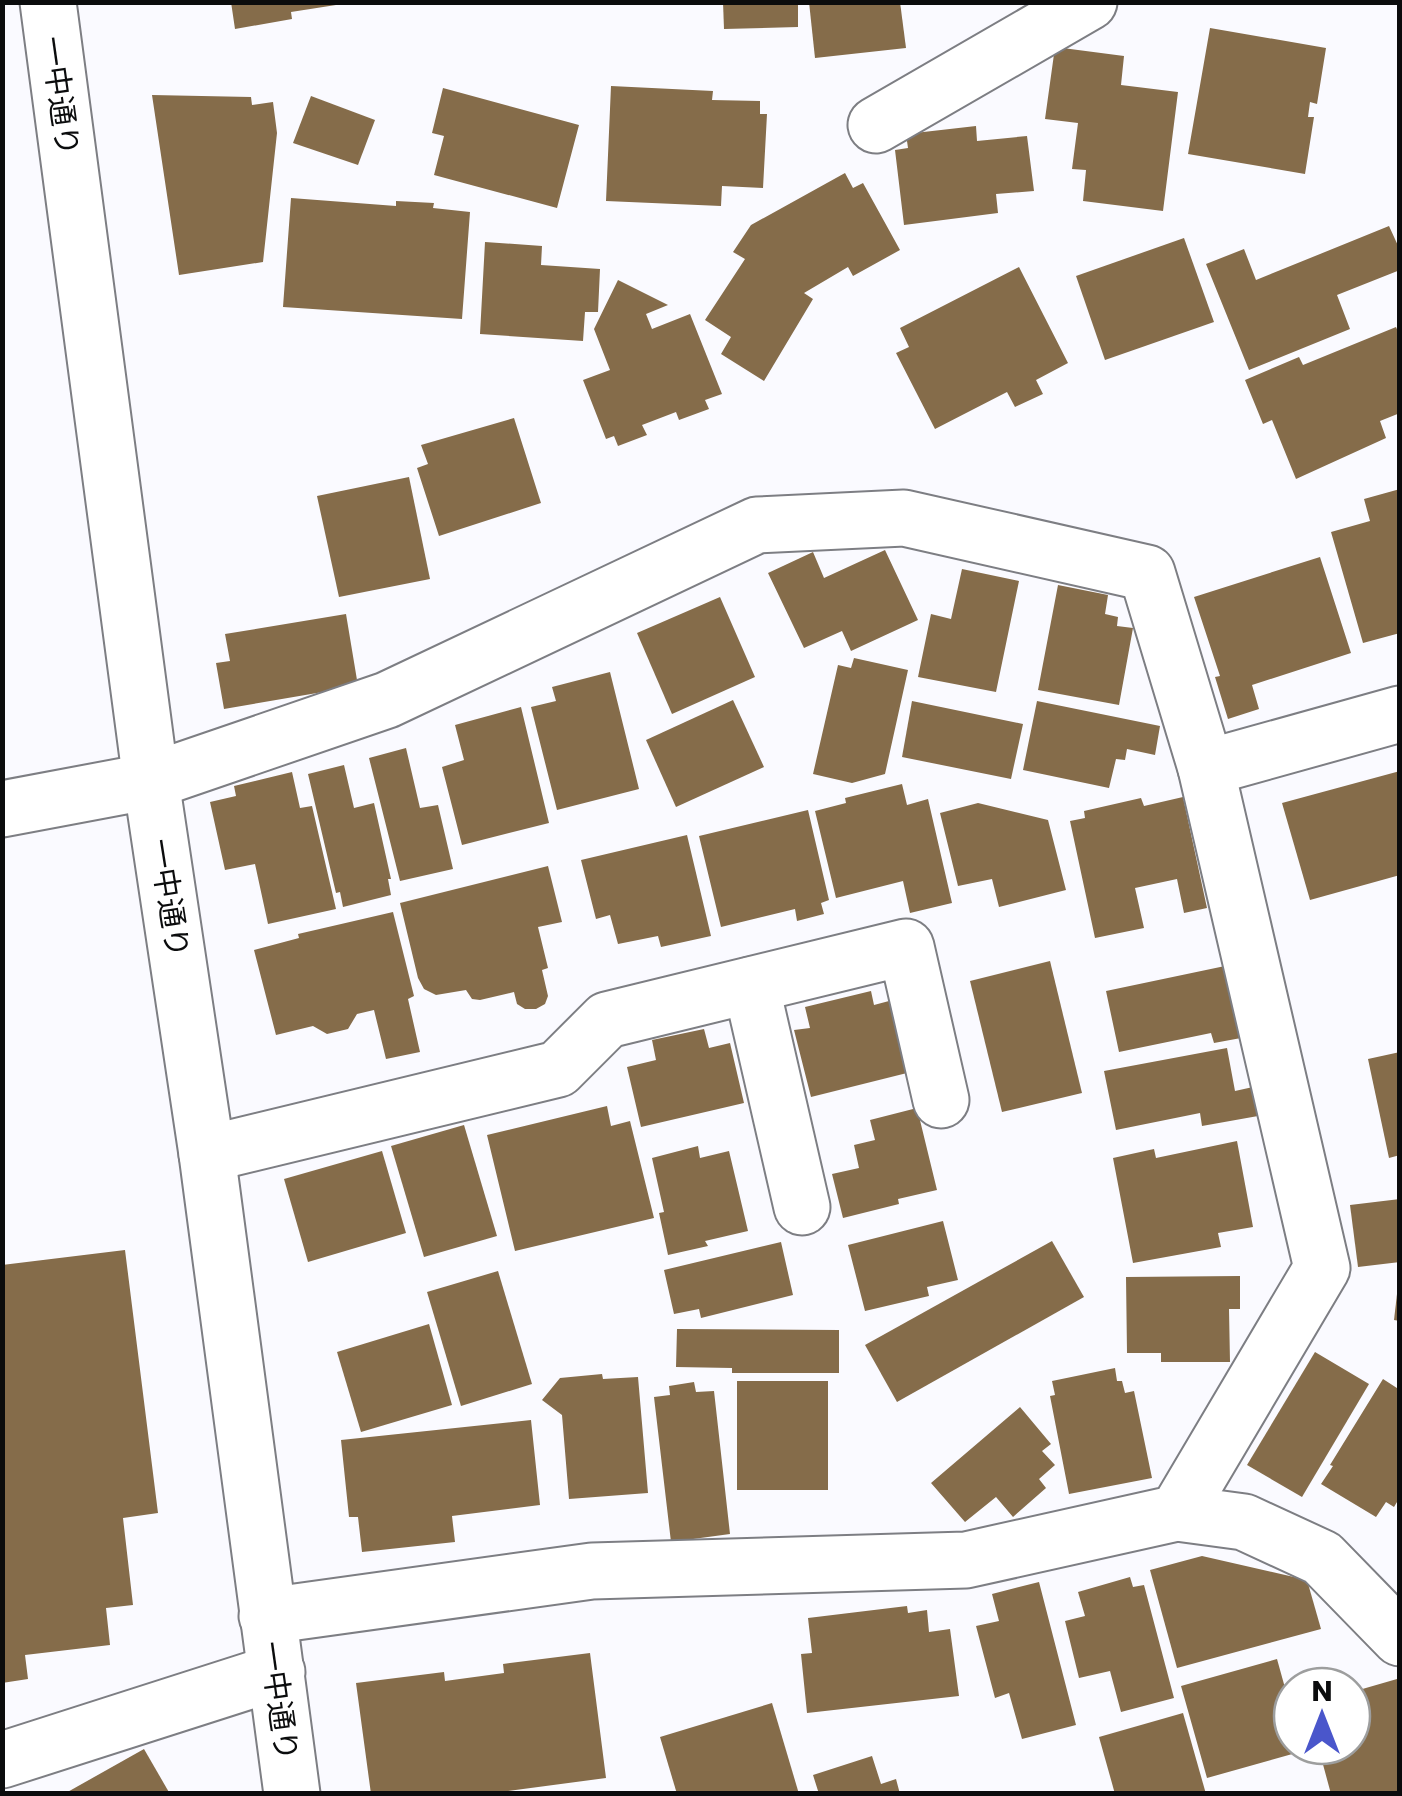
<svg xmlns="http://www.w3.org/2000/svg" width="1402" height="1796" viewBox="0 0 1402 1796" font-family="Poppins,'Noto Sans JP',sans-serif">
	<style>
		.building { fill: #856c4a }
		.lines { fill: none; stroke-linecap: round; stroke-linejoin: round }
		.minor-casing { stroke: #7d7e83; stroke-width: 59 }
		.minor { stroke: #fff; stroke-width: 55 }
		.labels { text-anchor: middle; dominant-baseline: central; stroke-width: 9; stroke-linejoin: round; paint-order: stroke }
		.street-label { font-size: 30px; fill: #0b0c0d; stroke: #fff }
	</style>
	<rect width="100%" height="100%" fill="#fafaff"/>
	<g class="building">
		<polygon points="231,2 336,2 336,5 291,12 292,19 235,29"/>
		<polygon points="723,2 798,2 798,27 724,29"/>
		<polygon points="809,2 900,2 906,48 815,58"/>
		<polygon points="1210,28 1326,48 1317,104 1310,102 1308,117 1314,117 1305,174 1188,154"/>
		<polygon points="1055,47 1124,56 1121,85 1178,92 1163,211 1083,201 1086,170 1072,169 1078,123 1045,119"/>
		<polygon points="611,86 713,91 712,100 760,101 760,114 767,114 763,188 722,186 721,206 606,201"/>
		<polygon points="443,88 579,125 557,208 434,175 444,136 432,133"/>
		<polygon points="152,95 251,97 252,105 273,102 277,133 263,262 179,275"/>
		<polygon points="311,96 375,120 358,165 293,143"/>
		<polygon points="976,126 977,141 1027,136 1034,191 996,194 998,213 904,225 895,150 908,148 906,134"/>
		<polygon points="845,173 853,188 863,183 900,250 853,276 848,267 804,293 813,299 764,381 721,354 731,337 705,320 745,259 733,252 751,225"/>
		<polygon points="291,198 396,206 396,201 434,203 433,208 470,212 462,319 283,307"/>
		<polygon points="1389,226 1400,250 1400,270 1337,295 1350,329 1249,370 1206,264 1244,249 1256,280"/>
		<polygon points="1184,238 1214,322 1105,360 1076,276"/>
		<polygon points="485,242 542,246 541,265 600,269 598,312 585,312 583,341 480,334"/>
		<polygon points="1019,267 1068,363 1036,380 1043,394 1015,407 1007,392 935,429 896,353 909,347 900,328"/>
		<polygon points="618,280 668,305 646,314 652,329 690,314 722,394 705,400 709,409 679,420 676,412 642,425 647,435 618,446 614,436 606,439 583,380 610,370 594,329"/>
		<polygon points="1396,327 1400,336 1400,413 1380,421 1386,438 1296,479 1272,420 1263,424 1245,380 1299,357 1303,365"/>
		<polygon points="514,418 541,503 439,536 417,468 428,464 421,445"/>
		<polygon points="409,477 430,579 339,597 317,496"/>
		<polygon points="1400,489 1400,633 1363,643 1331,532 1370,521 1364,499"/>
		<polygon points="885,550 918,620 851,651 842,631 804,648 768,573 813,552 824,578"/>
		<polygon points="1320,557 1351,653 1252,685 1259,709 1228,719 1215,677 1220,676 1194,597"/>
		<polygon points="962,569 1019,581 996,692 918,677 931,614 951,619"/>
		<polygon points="1058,585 1108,595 1105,614 1118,617 1117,626 1133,628 1119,705 1038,690"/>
		<polygon points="720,597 755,677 672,714 637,633"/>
		<polygon points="346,614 358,686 224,709 216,663 230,661 225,634"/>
		<polygon points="854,658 908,670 885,774 852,783 813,774 838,665 851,668"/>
		<polygon points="610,672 639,789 557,810 531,707 556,701 552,687"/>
		<polygon points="733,700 764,767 676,807 646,740"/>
		<polygon points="912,701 1023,724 1011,779 902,757"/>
		<polygon points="1037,701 1160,726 1155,755 1127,749 1125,760 1116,759 1109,788 1023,770"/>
		<polygon points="521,707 549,823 462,845 442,767 464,760 455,725"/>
		<polygon points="406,748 420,808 438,805 453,869 400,881 369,758"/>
		<polygon points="344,765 354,808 374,803 391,879 388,879 391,895 343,907 340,892 336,893 308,774"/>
		<polygon points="1400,771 1400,875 1310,900 1282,803"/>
		<polygon points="292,772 300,808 312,806 336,909 268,924 255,864 225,870 210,802 236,796 234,786"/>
		<polygon points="902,784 907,805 928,799 952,903 910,913 903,881 836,898 815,811 846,803 845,798"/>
		<polygon points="1183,797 1207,908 1184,913 1177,879 1135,888 1144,928 1095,938 1070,821 1085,818 1084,811 1141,798 1144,806"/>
		<polygon points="978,803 1048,820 1066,890 999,907 992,879 958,886 940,813"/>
		<polygon points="808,810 829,900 821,903 824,914 797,921 795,909 721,927 699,836"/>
		<polygon points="687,835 711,936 661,947 658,936 618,944 610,915 596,919 581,860"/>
		<polygon points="548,866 562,922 538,927 548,968 542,970 548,996 545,1004 536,1009 525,1009 517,1004 514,992 480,1000 472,999 466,990 436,995 424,989 418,978 400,903"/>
		<polygon points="393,912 414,996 408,999 420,1052 386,1059 374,1010 357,1014 348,1029 327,1034 313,1026 276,1035 254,950 299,938 298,934"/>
		<polygon points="1050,961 1082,1093 1002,1112 970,981"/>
		<polygon points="1225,966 1241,1038 1214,1043 1211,1033 1119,1052 1106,991"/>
		<polygon points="871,991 874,1005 889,1001 907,1073 811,1097 794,1030 810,1028 805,1007"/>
		<polygon points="704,1029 709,1048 730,1043 744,1103 641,1127 627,1067 656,1060 652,1040"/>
		<polygon points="1227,1048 1235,1091 1253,1087 1258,1116 1202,1126 1200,1113 1116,1130 1104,1071"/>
		<polygon points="1400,1052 1400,1155 1389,1158 1368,1059"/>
		<polygon points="607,1106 611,1126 630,1121 654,1218 515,1251 487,1135"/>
		<polygon points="917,1108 937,1190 898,1199 899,1204 843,1218 832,1174 859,1168 854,1145 875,1140 870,1120"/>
		<polygon points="464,1125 497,1236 424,1257 391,1146"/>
		<polygon points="1237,1141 1253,1227 1218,1233 1221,1247 1133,1263 1113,1158 1154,1149 1156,1158"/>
		<polygon points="698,1146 700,1158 729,1151 748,1231 705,1241 708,1246 668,1255 659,1213 664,1212 652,1158"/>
		<polygon points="382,1151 406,1233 308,1262 284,1179"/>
		<polygon points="1400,1199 1400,1262 1358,1267 1350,1205"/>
		<polygon points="943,1221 958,1280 927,1287 929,1296 865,1311 848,1245"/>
		<polygon points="1052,1241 1084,1297 897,1402 865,1345"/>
		<polygon points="781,1242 793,1295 701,1318 699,1309 674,1314 664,1270"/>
		<polygon points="125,1250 158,1513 123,1518 133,1605 106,1608 110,1645 25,1655 28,1679 2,1683 2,1265"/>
		<polygon points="498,1271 532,1384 461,1406 427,1292"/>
		<polygon points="1240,1276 1240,1309 1229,1309 1230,1362 1161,1362 1161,1353 1127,1353 1126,1277"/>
		<polygon points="1397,1294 1400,1295 1400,1321 1394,1320"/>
		<polygon points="429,1324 452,1405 361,1432 337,1352"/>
		<polygon points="677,1329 839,1330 839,1373 732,1373 732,1368 676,1367"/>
		<polygon points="1315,1352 1369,1384 1302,1497 1247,1465"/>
		<polygon points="1115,1368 1117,1381 1122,1381 1125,1393 1134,1391 1152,1478 1069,1494 1050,1396 1055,1395 1052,1381"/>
		<polygon points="602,1374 603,1379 638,1377 648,1493 569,1499 562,1415 542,1400 560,1378"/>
		<polygon points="1383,1379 1400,1390 1400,1497 1394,1507 1386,1502 1376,1517 1321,1484 1333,1466 1330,1465"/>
		<rect x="737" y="1381" width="91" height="109"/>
		<polygon points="694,1382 696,1392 714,1391 730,1534 671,1542 654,1397 670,1395 669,1386"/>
		<polygon points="1020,1407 1051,1444 1042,1451 1055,1465 1039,1479 1046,1488 1013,1517 996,1497 965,1522 931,1483"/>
		<polygon points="531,1420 540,1505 452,1516 455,1542 362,1552 358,1517 349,1517 341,1440"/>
		<polygon points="1202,1556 1307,1580 1321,1629 1177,1668 1150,1570"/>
		<polygon points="1130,1577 1133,1587 1144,1585 1174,1698 1121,1712 1110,1671 1079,1678 1065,1621 1085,1616 1078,1592"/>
		<polygon points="1039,1582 1076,1725 1022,1739 1009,1693 995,1698 976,1626 999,1621 992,1594"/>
		<polygon points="907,1606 908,1613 927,1610 929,1632 950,1629 959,1696 807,1713 801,1654 812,1653 808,1618"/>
		<polygon points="590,1653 606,1778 485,1794 371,1794 356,1683 444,1672 445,1681 504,1673 503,1664"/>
		<polygon points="1277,1659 1292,1713 1292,1746 1301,1746 1303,1751 1207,1778 1181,1686"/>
		<polygon points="1397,1679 1400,1682 1400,1794 1331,1794 1318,1746 1352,1746 1352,1692"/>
		<polygon points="772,1703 799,1794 677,1794 660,1737"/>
		<polygon points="1183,1713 1206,1794 1115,1794 1099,1737"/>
		<polygon points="144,1749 170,1794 64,1794"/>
		<polygon points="872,1756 881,1784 896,1779 900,1794 819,1794 813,1775"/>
	</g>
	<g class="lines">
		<defs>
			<g id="minor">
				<polyline points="48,2 151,781 207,1154 292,1794"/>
				<polyline points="876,125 1089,2"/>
				<polyline points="1206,768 1400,714"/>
				<polyline points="2,809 151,781 387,700 757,525 904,518 1147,573 1206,768 1322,1268 1177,1513 966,1560 592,1571 267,1616"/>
				<polyline points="751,985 802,1207"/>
				<polyline points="207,1154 558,1069 607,1020 906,947 941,1100"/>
				<polyline points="1177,1513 1244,1522 1322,1558 1400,1638"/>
				<polyline points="2,1760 277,1672"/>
			</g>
		</defs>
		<use href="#minor" class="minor-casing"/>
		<use href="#minor" class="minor"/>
	</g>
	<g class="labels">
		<g class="street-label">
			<text transform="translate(60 96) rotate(82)">一中通り</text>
			<text transform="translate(169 898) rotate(81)">一中通り</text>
			<text transform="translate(279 1701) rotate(82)">一中通り</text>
		</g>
	</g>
	<rect width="1402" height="1796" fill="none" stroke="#0b0c0d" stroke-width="10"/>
	<g transform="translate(1322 1716)"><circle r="48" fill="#ffffff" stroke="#9d9e9e" stroke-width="2.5"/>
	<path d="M0-8L18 38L0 25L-18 38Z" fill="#4a56cb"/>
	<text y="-15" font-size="28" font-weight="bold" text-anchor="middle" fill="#0b0c0d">N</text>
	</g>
</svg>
